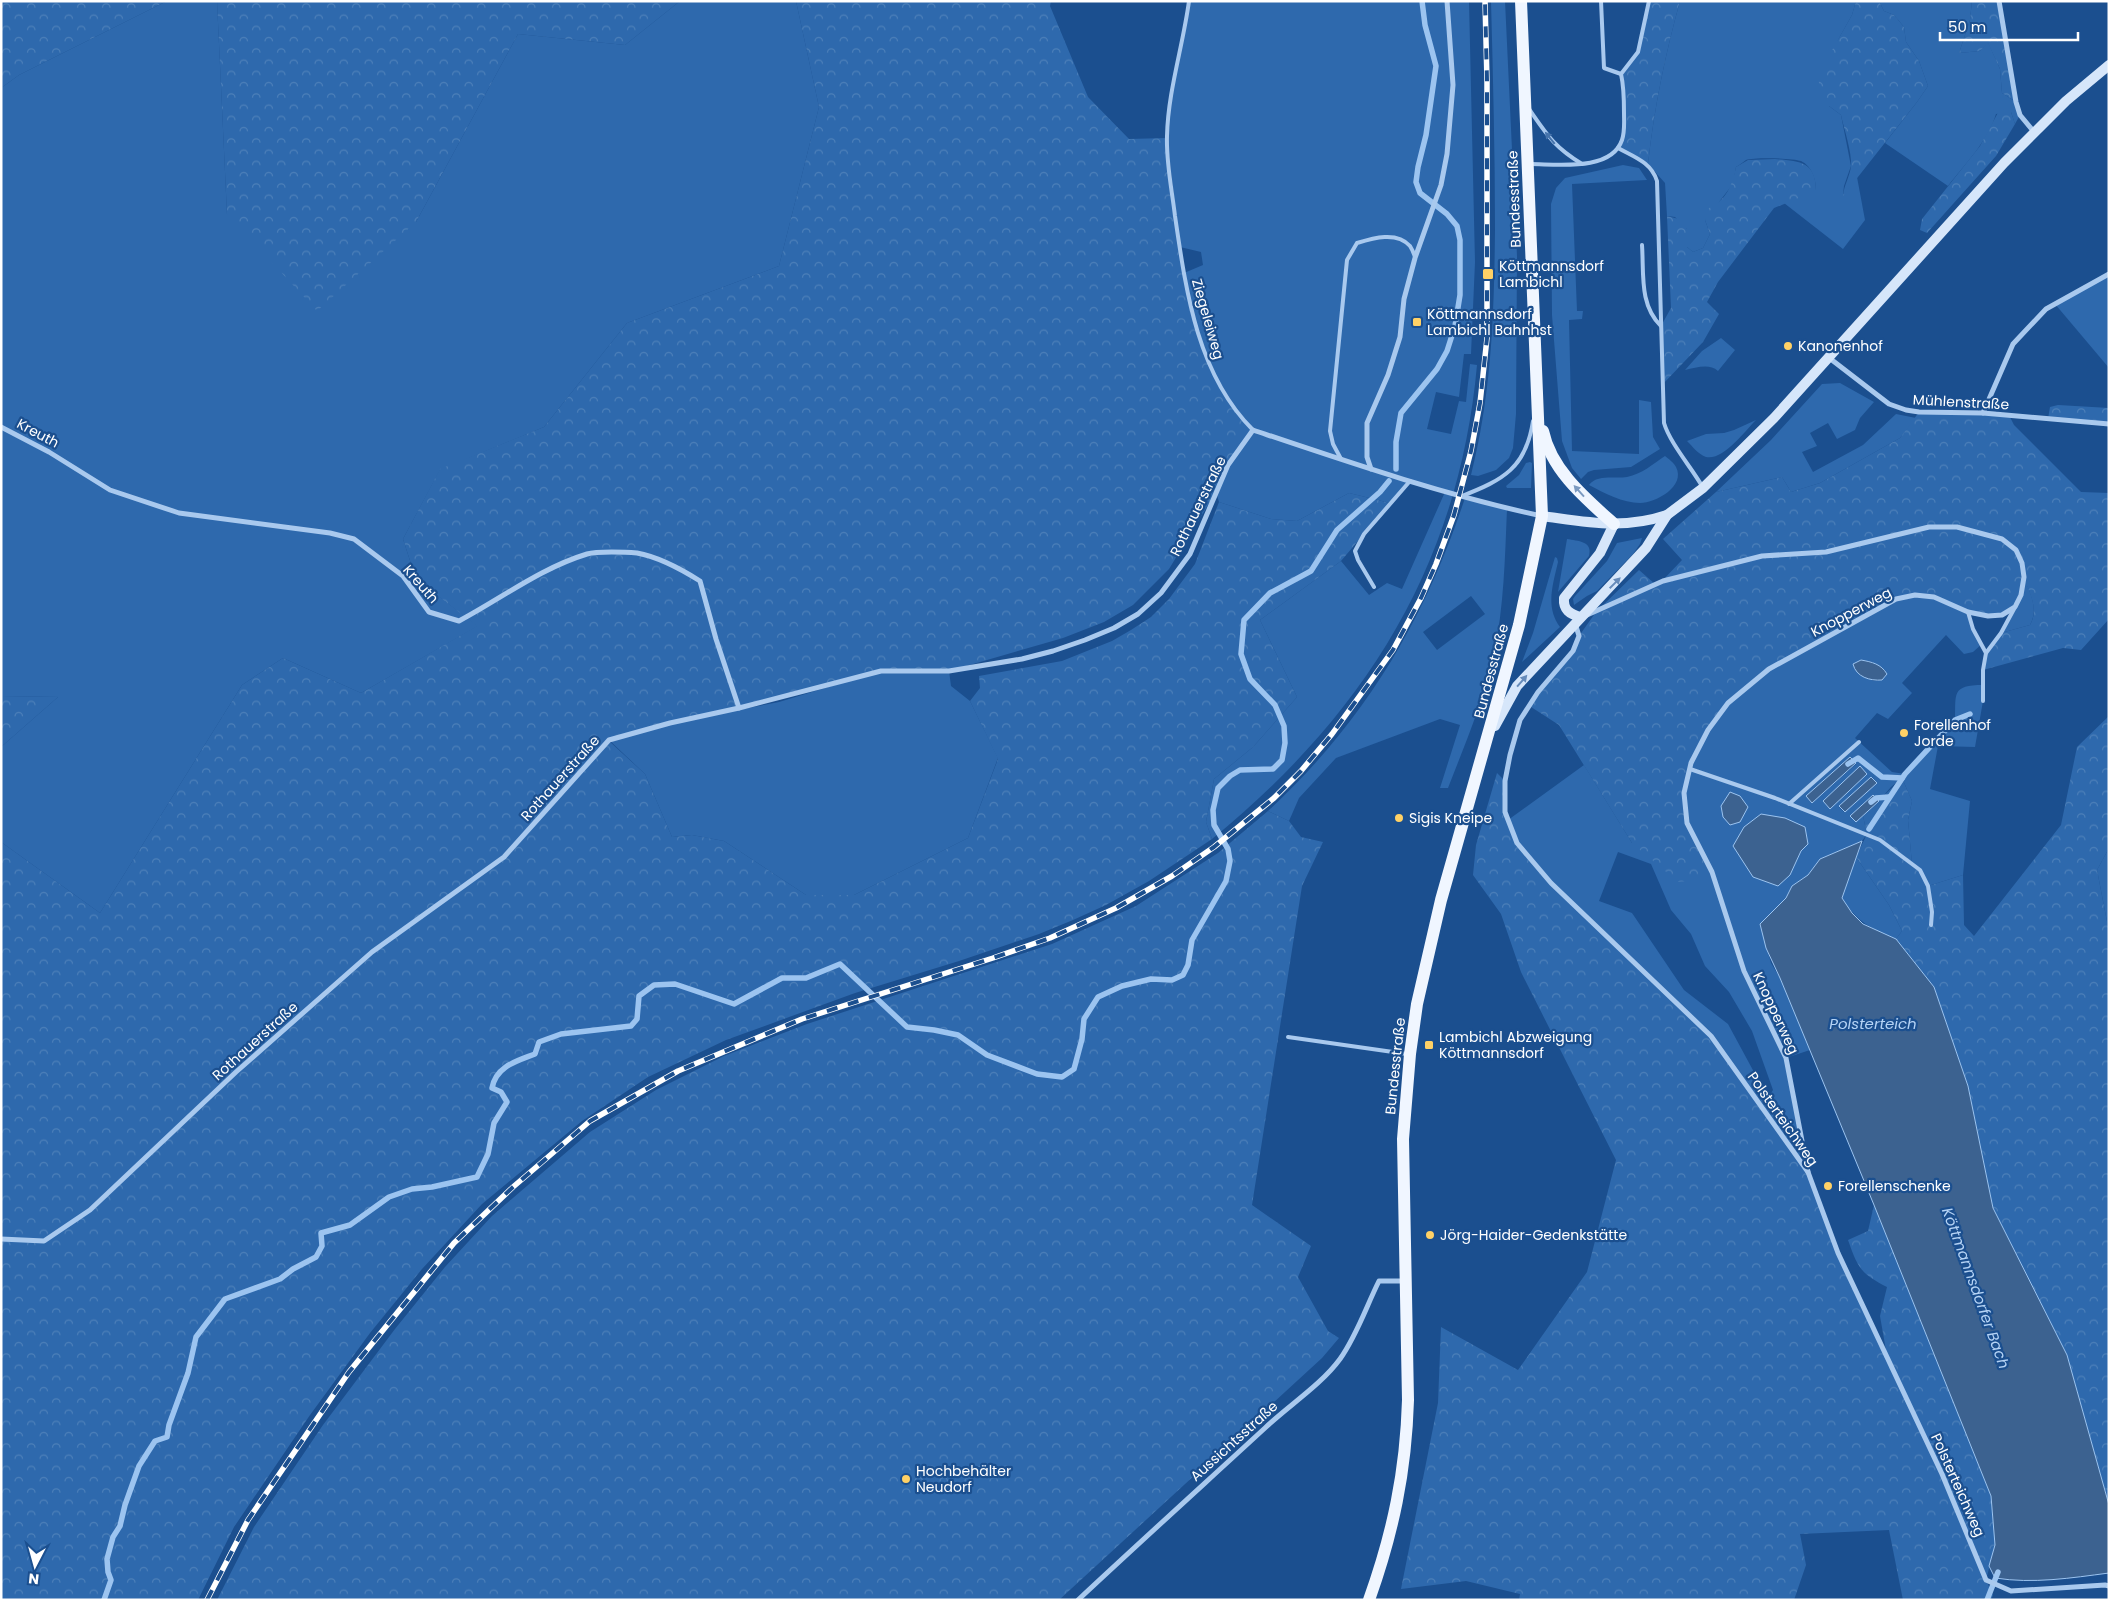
<svg xmlns="http://www.w3.org/2000/svg" width="2110" height="1601" viewBox="0 0 2110 1601" font-family="Poppins,sans-serif">
	<style>
		.green { fill: #2e69ad; fill-rule: evenodd }
		.forest { fill: url(#forest-crowns) }
		.water { fill: #3c6290; stroke: #9cc4f0 }
		.lines { fill: none; stroke-linecap: round; stroke-linejoin: round }
		.stream { stroke: #9cc4f0; stroke-width: 5.5 }
		.service { stroke: #a9c9ee; stroke-width: 4 }
		.minor { stroke: #a9c9ee; stroke-width: 5 }
		.secondary { stroke: #d6e6fa; stroke-width: 10 }
		.primary { stroke: #f0f6ff; stroke-width: 12 }
		.rail-casing { stroke: #fff; stroke-width: 5.5 }
		.rail { stroke: #1b4f8f; stroke-width: 4; stroke-dasharray: 11; stroke-linecap: butt }
		.oneway { fill: #4674ac }
		.oneway2 { fill: #7b9ac1 }
		.oneway3 { fill: #668bba }
		.poi-dot { fill: #ffd166; stroke: #1b4f8f; stroke-width: 2 }
		.labels { text-anchor: middle; dominant-baseline: central; stroke-width: 4.5; stroke-linejoin: round; paint-order: stroke }
		.street-label { font-size: 14px; fill: #fff; stroke: #1b4f8f }
		.poi-label { font-size: 14px; fill: #fff; stroke: #1b4f8f; text-anchor: start }
		.water-label { font-size: 15px; font-style: italic; fill: #b5d3f5; stroke: #1b4f8f }
	</style>
	<defs>
		<pattern id="forest-crowns" width="20" height="18" patternUnits="userSpaceOnUse" patternTransform="scale(1.25)"><rect width="20" height="18" fill="#2e69ad"/><path d="M2 6a3 3 0 1 1 6 0M12 15a3 3 0 1 1 6 0" fill="none" stroke="#4d80b9"/></pattern>
	</defs>
	<rect width="100%" height="100%" fill="#1b4f8f"/>
	<g class="green">
		<polygon points="167,1 217,1 227,214 416,222 518,34 625,45 680,1 796,1 819,107 779,266 627,323 544,427 440,470 403,539 416,579 478,626 361,693 283,658 242,685 100,913 1,842 1,747 58,697 1,696 1,88 19,75"/>
		<path d="M1189 1H1469L1475 262 1471 354H1464L1459 397 1436 392 1427 429 1451 434 1459 401 1466 402 1470 364 1477 365C1459 565 1365 714 1212 839L1206 822 1214 779 1253 747 1297 697 1260 620 1341 561 1369 595 1387 583 1402 589 1445 492 1410 481 1390 503 1349 493 1297 521 1271 519 1219 502 1216 492 1237 414 1210 367 1197 329 1184 273 1203 265 1201 252 1180 247 1167 138 1168 113Z"/>
		<path d="M1491 1H1505L1517 256 1516 414 1513 448 1509 458 1496 470 1478 476 1471 475C1492 392 1494 314 1495 230 1495 153 1493 77 1491 1Z"/>
		<path d="M1680 1H1856L1852 15 1838 40 1829 106 1841 115 1851 166 1844 186 1843 195 1857 177 1865 220 1843 249 1784 203 1816 190C1816 180 1812 166 1801 161 1793 158 1754 157 1746 160 1743 162 1740 165 1736 167L1733 184 1705 220 1710 234 1703 248 1693 252 1687 247V229L1675 217 1667 216 1665 183 1648 164C1654 109 1665 55 1680 1Z"/>
		<path d="M1879 1H1972L1970 20 1959 53 1980 51 1988 42 2000 69 2002 93 2016 102 2020 115 2015 124 2011 112 1996 114C1988 141 1965 164 1948 186L1885 143 1917 102 1928 86 1919 61 1906 42 1904 27 1894 15 1884 11Z"/>
		<polygon points="1623,165 1639,168 1647,180 1572,184 1577,311 1583,311 1582,319 1569,320 1572,451 1639,454 1639,400 1651,402 1653,437 1660,449 1631,467 1594,470 1588,472 1581,479 1572,468 1562,441 1552,315 1551,204 1556,188 1565,178"/>
		<polygon points="2109,274 2109,368 2055,304"/>
		<path d="M1721 338 1735 350 1718 371C1709 363 1696 368 1685 370L1702 351Z"/>
		<polygon points="1840,383 1874,402 1860,418 1855,430 1837,439 1828,423 1810,433 1817,446 1802,452 1813,472 1863,445 1896,414 1916,418 1900,438 1820,483 1791,492 1782,477 1716,492 1771,440 1822,384"/>
		<path d="M1756 420C1745 431 1723 461 1706 457 1698 454 1693 447 1687 441L1706 434 1724 433 1734 430Z"/>
		<path d="M1665 456C1669 459 1674 463 1676 467 1686 486 1656 503 1640 503 1623 503 1604 493 1589 485 1597 474 1615 479 1627 477 1642 474 1653 464 1665 456Z"/>
		<polygon points="1530,462 1532,463 1531,488 1507,488 1506,486 1519,475 1526,463"/>
		<path d="M1465 498 1507 509C1505 557 1504 607 1494 654 1484 700 1465 744 1448 788H1440L1460 725 1440 719 1336 758 1299 798 1289 821 1268 811C1364 722 1424 622 1465 498ZM1471 596 1485 614 1437 650 1423 632Z"/>
		<polygon points="1642,538 1640,544 1633,554 1597,591 1587,596 1574,605 1573,599 1575,596 1607,561 1617,543"/>
		<path d="M1567 539C1578 541 1593 541 1589 556L1558 592Z"/>
		<path d="M1555 557 1557 558 1558 562C1553 584 1545 607 1560 627L1522 662 1533 633Z"/>
		<path d="M2024 577C2030 593 2039 608 2030 625L2001 633 2021 595Z"/>
		<path d="M1915 595 1934 597 1968 612 1973 629 1982 644 1973 652 1964 654 1946 635 1902 683 1912 693 1888 719 1877 713 1855 738 1892 772 1905 774 1955 720C1956 694 1951 685 1983 685V701L1975 747 1938 746 1930 789 1970 801 1963 875 1928 886 1912 864 1908 820 1912 801 1902 778 1891 787 1879 801 1873 795 1856 822 1863 816 1867 834 1862 841 1820 859 1808 875 1792 886 1786 898 1760 924 1771 963 1780 978 1810 1050 1786 1058 1808 1172 1517 843 1508 820 1584 765 1632 843 1687 823 1684 793 1691 763 1708 730 1728 703 1769 669 1896 599ZM1862 660 1872 662 1887 674 1882 680 1873 681 1853 664ZM1850 757 1856 764 1812 803 1807 796ZM1860 767 1867 774 1829 808 1823 801ZM1872 777 1877 783 1844 812 1839 807ZM1761 814 1808 844 1801 851 1790 875ZM1618 852 1651 864 1671 910 1691 934 1705 966 1729 992 1752 1031 1773 1090 1768 1098 1728 1024 1684 990 1632 913 1599 901Z"/>
		<polygon points="881,671 949,671 951,686 970,701 998,758 968,838 854,895 806,895 724,841 692,835 672,837 645,774 609,740 670,723 779,702"/>
		<polygon points="2109,848 2109,932 2097,870"/>
		<path d="M1856 857 1889 905 1902 931 1896 939C1869 927 1859 924 1842 898Z"/>
	</g>
	<g class="forest">
		<polygon points="1,1 167,1 19,75 1,88"/>
		<polygon points="217,1 680,1 625,45 518,34 416,222 317,311 227,214"/>
		<polygon points="796,1 1051,1 1050,6 1088,97 1129,139 1167,138 1168,165 1189,300 1210,367 1224,395 1253,430 1228,465 1216,492 1169,569 1133,605 1104,622 1063,638 949,671 881,671 609,741 645,774 672,837 692,835 724,841 806,895 854,895 968,838 998,759 970,701 980,688 979,676 1062,661 1112,641 1131,630 1151,617 1169,599 1195,564 1219,502 1271,519 1297,521 1349,493 1390,503 1341,561 1260,620 1297,697 1253,747 1214,779 1206,822 1212,839 1149,881 1106,905 1073,920 1039,934 959,961 855,993 726,1040 648,1077 582,1121 482,1204 422,1269 370,1333 310,1415 234,1527 198,1600 1,1600 1,842 100,913 242,685 283,658 361,693 477,626 416,579 403,539 440,469 544,427 627,323 779,266 819,107"/>
		<path d="M1649 1H1680C1665 55 1654 109 1648 164L1618 148 1625 129 1621 74 1638 52Z"/>
		<path d="M1856 1H1879L1884 11 1894 15 1904 27 1906 42 1919 61 1928 86 1917 102 1843 196C1844 185 1850 176 1851 166 1852 152 1844 129 1841 115L1829 106 1820 91 1818 75 1852 15Z"/>
		<polygon points="1972,1 1999,1 2016,102 2002,93 2000,69 1988,43 1980,51 1959,53 1970,20"/>
		<polygon points="2001,107 2011,112 2015,124 1996,156 1927,233 1920,230 1922,219 1980,146"/>
		<path d="M1775 159C1799 161 1816 161 1816 191L1774 208 1718 282 1707 302 1719 314 1703 342 1662 385 1661 326 1671 308 1667 216 1683 220 1687 229V247L1693 252 1703 248 1710 234 1705 220 1707 209C1726 201 1732 186 1736 167L1748 160Z"/>
		<polygon points="2058,405 2109,408 2109,424 2048,419 2050,407"/>
		<path d="M1919 412 2009 415 2014 425 2081 492 2109 493V619L2081 650 2063 648 1983 670 1986 653 2001 633 2030 625C2039 609 2030 594 2024 578L2021 595 2015 607 2002 615 1968 612 1934 597 1915 595 1896 599 1769 669 1728 703 1708 730 1691 763 1684 793 1687 823 1712 872 1700 880 1678 882 1632 843 1559 725 1528 705 1573 651 1579 636 1596 612 1639 570 1655 584 1663 580 1682 560 1663 539 1716 492 1782 477 1791 492 1820 483 1900 438Z"/>
		<polygon points="1,696 58,697 1,747"/>
		<polygon points="2109,716 2109,848 2097,870 2109,932 2109,1505 2067,1355 1993,1208 1968,1086 1934,987 1896,939 1902,931 1889,905 1856,857 1867,834 1863,816 1902,778 1912,801 1908,820 1912,864 1920,870 1928,886 1963,875 1964,925 1974,936 2061,825 2077,747"/>
		<path d="M1497 773 1505 781V812L1517 843 1551 883 1711 1036 1808 1172 1838 1253 1887 1356 1880 1316 1887 1287C1860 1273 1858 1268 1848 1240L1868 1231 1874 1205 1991 1496 1995 1545 1986 1580 1993 1595 1991 1600H1903L1889 1530 1800 1534 1806 1565 1794 1600H1519L1520 1594 1466 1581 1401 1589 1438 1403 1441 1327 1518 1370 1587 1272 1616 1160 1521 972 1501 914 1473 875 1476 845Z"/>
		<polygon points="1268,811 1289,821 1301,837 1323,842 1302,886 1252,1205 1311,1246 1298,1277 1328,1331 1339,1338 1322,1358 1059,1600 217,1600 254,1527 323,1425 395,1329 445,1267 492,1216 590,1132 656,1090 724,1056 807,1024 1052,944 1136,906 1218,853"/>
	</g>
	<g class="water">
		<path d="M1861 660C1872 662 1881 664 1887 674L1882 680C1870 681 1856 677 1853 664Z"/>
		<polygon points="1850,757 1856,763 1812,803 1806,796"/>
		<polygon points="1860,766 1867,774 1830,809 1823,801"/>
		<polygon points="1871,777 1877,783 1845,812 1839,806"/>
		<polygon points="1730,792 1740,796 1748,807 1740,822 1730,825 1723,817 1721,806"/>
		<polygon points="1873,795 1879,801 1856,822 1850,816"/>
		<polygon points="1761,814 1785,818 1805,827 1808,844 1801,851 1790,875 1778,886 1753,877 1733,846 1744,827"/>
		<path d="M1862 841 1842 898 1852 913 1863 924 1896 939 1934 987 1968 1086 1993 1208 2067 1355 2109 1505V1573C2071 1578 2033 1584 1995 1578L1989 1566 1995 1545 1991 1496 1874 1205 1780 978 1766 948 1760 924 1786 898 1792 886 1808 875 1820 859Z"/>
	</g>
	<g class="lines">
		<g class="stream">
			<polyline points="1396,469 1396,442 1401,413 1437,369 1447,351 1455,326 1460,295 1460,240 1457,226 1447,214 1420,193 1416,182 1418,167 1426,135 1436,66 1425,25 1422,1"/>
			<polyline points="1848,764 1858,758 1882,777 1902,778"/>
			<polyline points="1871,802 1876,798 1889,797"/>
			<polyline points="1869,829 1905,774 1955,720 1970,714"/>
			<path d="M104 1600 111 1580 108 1572 107 1559 113 1537 120 1526 125 1505 139 1466 155 1441 167 1437 169 1425 188 1373 196 1337 225 1299 280 1279 293 1269 316 1257 322 1246 321 1233 350 1225 389 1197 412 1189 432 1187 477 1177 488 1154 494 1123 507 1102 501 1092 492 1088C496 1066 517 1061 535 1054L539 1042 561 1034 631 1026 637 1019 639 996 654 985 675 984 734 1004 782 978H806L840 964 907 1027 934 1030 958 1035 987 1055 1037 1074 1062 1077 1074 1069 1082 1039 1084 1019 1098 997 1122 986 1151 979 1172 980 1183 975 1188 965 1192 940 1226 881 1230 861 1228 849 1214 825 1213 810 1218 788 1230 776 1240 770 1273 769 1282 760 1285 743 1284 726 1275 705 1250 679 1241 654 1244 620 1270 593 1311 571 1337 530 1380 492 1389 481"/>
			<polyline points="1987,1600 1998,1572"/>
		</g>
		<g class="service">
			<path d="M1189 1C1183 46 1168 91 1167 136 1166 163 1172 190 1175 216 1186 291 1197 374 1253 430"/>
			<polyline points="1601,1 1604,68 1621,74"/>
			<path d="M1529 109C1547 135 1554 147 1582 164"/>
			<path d="M1618 148C1634 157 1651 162 1657 181L1664 423C1670 443 1691 467 1702 486"/>
			<path d="M1530 164C1557 164 1611 172 1622 140 1625 131 1624 122 1624 113 1624 100 1624 87 1621 74L1638 52 1649 1"/>
			<path d="M1642 245C1644 273 1639 305 1661 326"/>
			<path d="M1341 459 1333 444 1330 431 1347 260 1357 243C1373 238 1397 231 1410 246 1412 249 1414 254 1415 257"/>
			<path d="M1462 496C1503 480 1526 468 1533 421"/>
			<polyline points="1374,587 1358,560 1355,551 1364,534 1410,481"/>
			<polyline points="1968,612 1973,629 1986,653"/>
			<polyline points="1983,701 1983,670 1986,653 2001,633 2014,609"/>
			<polyline points="1690,769 1775,798 1880,840 1920,870 1928,886 1932,912 1931,925"/>
			<polyline points="1789,804 1859,742"/>
			<polyline points="1288,1037 1407,1054"/>
		</g>
		<g class="minor">
			<polyline points="1999,1 2016,102 2020,115 2034,132"/>
			<polyline points="1828,357 1889,404 1906,410 1919,412 1983,413 2109,424"/>
			<polyline points="1983,413 2013,344 2046,309 2109,274"/>
			<path d="M1 427 49 452 110 490 179 513 330 533 354 539 403 576 429 612 459 621C502 598 541 568 587 554 597 551 626 552 637 553 659 557 681 569 700 581L716 639 739 708"/>
			<polyline points="1371,469 1367,457 1367,423 1388,375 1400,337 1404,299 1415,258 1441,185 1447,154 1453,85 1447,1"/>
			<polyline points="1587,615 1663,581 1762,556 1826,552 1929,527 1957,527 2002,539 2016,550 2022,563 2024,577 2021,595 2015,607 2002,615 1988,616 1968,612 1934,597 1915,595 1896,599 1769,669 1728,703 1708,730 1691,763 1684,793 1687,823 1712,872 1744,971 1786,1058 1808,1172"/>
			<polyline points="1575,623 1579,636 1573,651 1538,692 1520,720 1510,755 1505,781 1505,812 1517,843 1551,883 1711,1036 1808,1172 1838,1253 1942,1474 1986,1580 2011,1591 2105,1585 2109,1586"/>
			<path d="M1 1239 44 1241 90 1210 236 1072 372 952 504 857 609 740 670 723 739 708 881 671H949L1022 659 1053 651 1085 640 1114 628 1138 614 1161 593 1190 554 1228 465 1253 430C1348 462 1444 495 1542 516"/>
			<path d="M1078 1600C1140 1542 1203 1485 1265 1428 1288 1406 1321 1385 1340 1359 1357 1335 1366 1307 1379 1281H1404"/>
		</g>
		<g class="secondary">
			<path d="M1542 516C1587 522 1622 530 1667 515"/>
			<path d="M1580 617C1570 614 1563 610 1564 598L1600 553 1614 524"/>
			<polyline points="1495,726 1517,686 1646,548 1667,515 1703,488 1774,418 2004,163 2066,101 2109,65"/>
		</g>
		<g class="primary">
			<path d="M1543 431C1551 470 1586 499 1614 524"/>
			<path d="M1369 1600C1393 1533 1406 1471 1408 1400L1403 1139 1410 1054 1417 1004 1441 900 1519 625 1542 516 1521 1"/>
		</g>
		<defs>
			<polyline id="rail" points="207,1600 248,1520 349,1372 454,1243 513,1187 590,1121 678,1071 802,1019 993,958 1050,938 1116,908 1172,876 1214,847 1274,798 1301,771 1332,734 1393,650 1421,598 1436,564 1454,515 1471,451 1480,403 1487,338 1487,81 1485,1"/>
		</defs>
		<use href="#rail" class="rail-casing"/>
		<use href="#rail" class="rail"/>
	</g>
	<defs><path id="oneway-solid" d="M-6-.8H1V-3.2L6.5 0L1 3.2V.8H-6Z" transform="scale(1.25)"/></defs>
	<use class="oneway" href="#oneway-solid" transform="translate(1550 138) rotate(-129)"/>
	<use class="oneway2" href="#oneway-solid" transform="translate(1579 491) rotate(-132)"/>
	<g class="oneway3">
		<use href="#oneway-solid" transform="translate(1615 583) rotate(-45)"/>
		<use href="#oneway-solid" transform="translate(1522 681) rotate(-49)"/>
	</g>
	<g class="poi-dot">
		<rect x="1482" y="268" width="12" height="12" rx="2.5"/>
		<rect x="1412" y="317" width="10" height="10" rx="2.5"/>
		<circle cx="1788" cy="346" r="5"/>
		<circle cx="1904" cy="733" r="5"/>
		<circle cx="1399" cy="818" r="5"/>
		<rect x="1424" y="1040" width="10" height="10" rx="2.5"/>
		<circle cx="1828" cy="1186" r="5"/>
		<circle cx="1430" cy="1235" r="5"/>
		<circle cx="906" cy="1479" r="5"/>
	</g>
	<g class="labels">
		<g class="street-label">
			<text transform="translate(1514 199) rotate(-92)">Bundesstraße</text>
			<text transform="translate(1208 319) rotate(74)">Ziegeleiweg</text>
			<text transform="translate(1961 402) rotate(3)">Mühlenstraße</text>
			<text transform="translate(38 433) rotate(28)">Kreuth</text>
			<text transform="translate(1198 506) rotate(-64)">Rothauerstraße</text>
			<text transform="translate(421 584) rotate(49)">Kreuth</text>
			<text transform="translate(1851 612) rotate(-28)">Knopperweg</text>
			<text transform="translate(1491 671) rotate(-75)">Bundesstraße</text>
			<text transform="translate(560 778) rotate(-48)">Rothauerstraße</text>
			<text transform="translate(1776 1013) rotate(65)">Knopperweg</text>
			<text transform="translate(255 1041) rotate(-42)">Rothauerstraße</text>
			<text transform="translate(1395 1066) rotate(-84)">Bundesstraße</text>
			<text transform="translate(1783 1119) rotate(55)">Polsterteichweg</text>
			<text transform="translate(1234 1441) rotate(-42)">Aussichtsstraße</text>
			<text transform="translate(1958 1485) rotate(66)">Polsterteichweg</text>
		</g>
		<g class="poi-label">
			<text x="1499" y="266">Köttmannsdorf<tspan x="1499" dy="16">Lambichl</tspan></text>
			<text x="1427" y="314">Köttmannsdorf<tspan x="1427" dy="16">Lambichl Bahnhst</tspan></text>
			<text x="1798" y="346">Kanonenhof</text>
			<text x="1914" y="725">Forellenhof<tspan x="1914" dy="16">Jorde</tspan></text>
			<text x="1409" y="818">Sigis Kneipe</text>
			<text x="1439" y="1037">Lambichl Abzweigung<tspan x="1439" dy="16">Köttmannsdorf</tspan></text>
			<text x="1838" y="1186">Forellenschenke</text>
			<text x="1440" y="1235">Jörg-Haider-Gedenkstätte</text>
			<text x="916" y="1471">Hochbehälter<tspan x="916" dy="16">Neudorf</tspan></text>
		</g>
		<g class="water-label">
			<text x="1873" y="1023">Polsterteich</text>
			<text transform="translate(1976 1288) rotate(70)">Köttmannsdorfer Bach</text>
		</g>
	</g>
	<rect width="2110" height="1601" fill="none" stroke="#ffffff" stroke-width="5"/>
	<g transform="translate(35 1566) rotate(186)" stroke="#1b4f8f" stroke-width="4" paint-order="stroke">
	<path d="M0-4L9 19L0 12L-9 19Z" fill="#ffffff"/>
	<text y="-8" font-size="14" font-weight="bold" text-anchor="middle" fill="#ffffff">N</text>
	</g>
	<path d="M1940 32v8h138v-8" fill="none" stroke="#ffffff" stroke-width="2.5"/>
	<text x="1948" y="32" font-size="15" fill="#ffffff" stroke="#1b4f8f" stroke-width="4" paint-order="stroke">50 m</text>
</svg>
